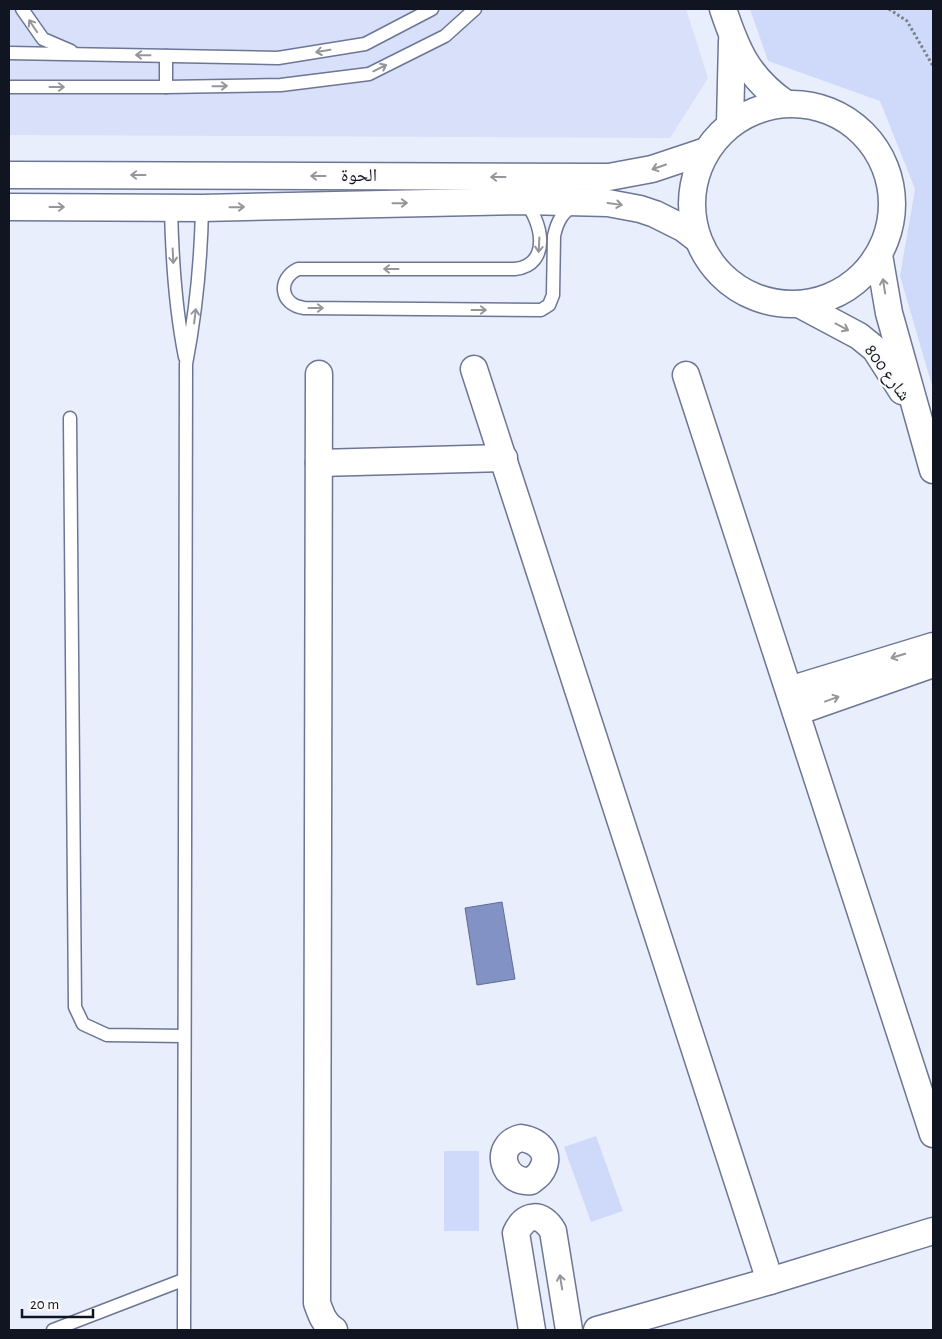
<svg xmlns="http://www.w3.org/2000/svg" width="942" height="1339" viewBox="0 0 942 1339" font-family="'Alegreya Sans','Noto Naskh Arabic',sans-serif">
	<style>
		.built { fill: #d8e0fa }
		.green { fill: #cfdafa }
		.water { fill: #8292c4; stroke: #606c93 }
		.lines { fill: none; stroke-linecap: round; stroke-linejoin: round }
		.lane-casing { stroke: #6c7695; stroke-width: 15 }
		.street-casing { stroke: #6c7695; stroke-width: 29 }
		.path { stroke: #7b808d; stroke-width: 3; stroke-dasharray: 2.5 2.5; stroke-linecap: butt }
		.lane { stroke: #fff; stroke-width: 12 }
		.street { stroke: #fff; stroke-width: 26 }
		.oneway { stroke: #94969b }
		.labels { text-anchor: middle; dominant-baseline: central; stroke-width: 4.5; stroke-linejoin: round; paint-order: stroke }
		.street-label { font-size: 18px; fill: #111521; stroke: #fbfbfb }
	</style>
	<rect width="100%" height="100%" fill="#e9eefc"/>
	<polygon class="built" points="9,9 686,9 708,78 670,138 9,135"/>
	<g class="green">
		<polygon points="750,9 933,9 933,389 900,276 915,189 880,101 768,61"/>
		<polygon points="596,1136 623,1211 591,1222 564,1147"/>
		<rect x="444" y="1151" width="35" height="80"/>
	</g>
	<polygon class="water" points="502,902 515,979 477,985 465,908"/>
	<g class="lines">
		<defs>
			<g id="lane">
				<polyline points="22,9 43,39 71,51"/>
				<polyline points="9,53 278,58 365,44 432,9"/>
				<polyline points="166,56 166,87"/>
				<polyline points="9,87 166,87 281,85 369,74 445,36 475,9"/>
				<path d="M524 201C542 220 552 265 515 269H298C277 279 280 305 304 308L541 310 549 305 553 295 554 236C557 222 562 212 575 205"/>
				<path d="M171 208C172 258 175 307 185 357"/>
				<polyline points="70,418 75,1007 83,1024 107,1035 184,1036"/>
				<polyline points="53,1330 183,1280"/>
				<path d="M184 1330 186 364C196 312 201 261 202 208"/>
			</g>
			<g id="street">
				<path d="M723 9C737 51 748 77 785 103"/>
				<circle cx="792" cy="204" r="100"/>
				<polyline points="730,124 732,41"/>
				<polyline points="9,175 609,177 652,169 706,151"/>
				<polyline points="9,207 202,208 524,201 608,203 640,209 655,214 683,228 696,238"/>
				<polyline points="879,255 889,313 933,470"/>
				<polyline points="799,304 859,336 875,349 902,391"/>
				<polyline points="474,369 770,1281"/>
				<path d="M319 374 317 1303C321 1314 324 1324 334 1330"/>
				<polyline points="686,375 933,1134"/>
				<polyline points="319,463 504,458"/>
				<polyline points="789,690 933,646"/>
				<polyline points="796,712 933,664"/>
				<path d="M521 1138C540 1141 553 1155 540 1173 538 1176 533 1179 531 1181 503 1184 492 1145 521 1138Z"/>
				<path d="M532 1330 516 1233C525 1213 542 1212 553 1231L569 1330"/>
				<polyline points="597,1330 770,1281 933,1231"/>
			</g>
		</defs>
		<use href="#lane" class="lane-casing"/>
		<use href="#street" class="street-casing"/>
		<polyline class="path" points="889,9 907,21 933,66"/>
		<use href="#lane" class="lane"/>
		<use href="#street" class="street"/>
	</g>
	<defs><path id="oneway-shaft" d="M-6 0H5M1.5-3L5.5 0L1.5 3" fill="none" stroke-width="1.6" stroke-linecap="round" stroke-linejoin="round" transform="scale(1.25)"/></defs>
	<g class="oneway">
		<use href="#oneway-shaft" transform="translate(33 26) rotate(-124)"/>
		<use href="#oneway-shaft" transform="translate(323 51) rotate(171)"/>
		<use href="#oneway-shaft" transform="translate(143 55) rotate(-179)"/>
		<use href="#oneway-shaft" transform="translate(380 68) rotate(-26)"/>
		<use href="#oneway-shaft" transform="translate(220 86) rotate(-1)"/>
		<use href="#oneway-shaft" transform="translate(57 87)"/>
		<use href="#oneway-shaft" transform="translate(659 167) rotate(161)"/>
		<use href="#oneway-shaft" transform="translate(138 175) rotate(-180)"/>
		<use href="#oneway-shaft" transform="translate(318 176) rotate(-180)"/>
		<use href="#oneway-shaft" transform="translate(498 177) rotate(-180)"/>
		<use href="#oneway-shaft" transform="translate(400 203) rotate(-1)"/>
		<use href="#oneway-shaft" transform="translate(615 204) rotate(8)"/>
		<use href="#oneway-shaft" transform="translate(57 207)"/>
		<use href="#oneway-shaft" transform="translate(237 207) rotate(-1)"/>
		<use href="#oneway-shaft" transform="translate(539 245) rotate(93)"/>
		<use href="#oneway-shaft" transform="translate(173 256) rotate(87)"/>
		<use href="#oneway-shaft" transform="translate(391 269) rotate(180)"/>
		<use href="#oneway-shaft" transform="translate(884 286) rotate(-99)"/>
		<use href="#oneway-shaft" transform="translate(316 308)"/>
		<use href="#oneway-shaft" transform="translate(479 310)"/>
		<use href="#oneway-shaft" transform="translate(195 316) rotate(-83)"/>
		<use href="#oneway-shaft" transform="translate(842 327) rotate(28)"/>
		<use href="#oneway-shaft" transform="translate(898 656) rotate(163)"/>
		<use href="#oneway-shaft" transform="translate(832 699) rotate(-20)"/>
		<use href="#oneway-shaft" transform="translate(561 1282) rotate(-99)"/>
	</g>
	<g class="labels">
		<g class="street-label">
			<text x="359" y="176">الحوة</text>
			<text transform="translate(887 373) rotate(54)">شارع 800</text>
		</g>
	</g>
	<rect width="942" height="1339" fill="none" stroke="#111521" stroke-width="20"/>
	<path d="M22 1309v8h71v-8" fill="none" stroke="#111521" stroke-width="2.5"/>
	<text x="30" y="1309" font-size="15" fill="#111521" stroke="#fbfbfb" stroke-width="4" paint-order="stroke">20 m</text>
</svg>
